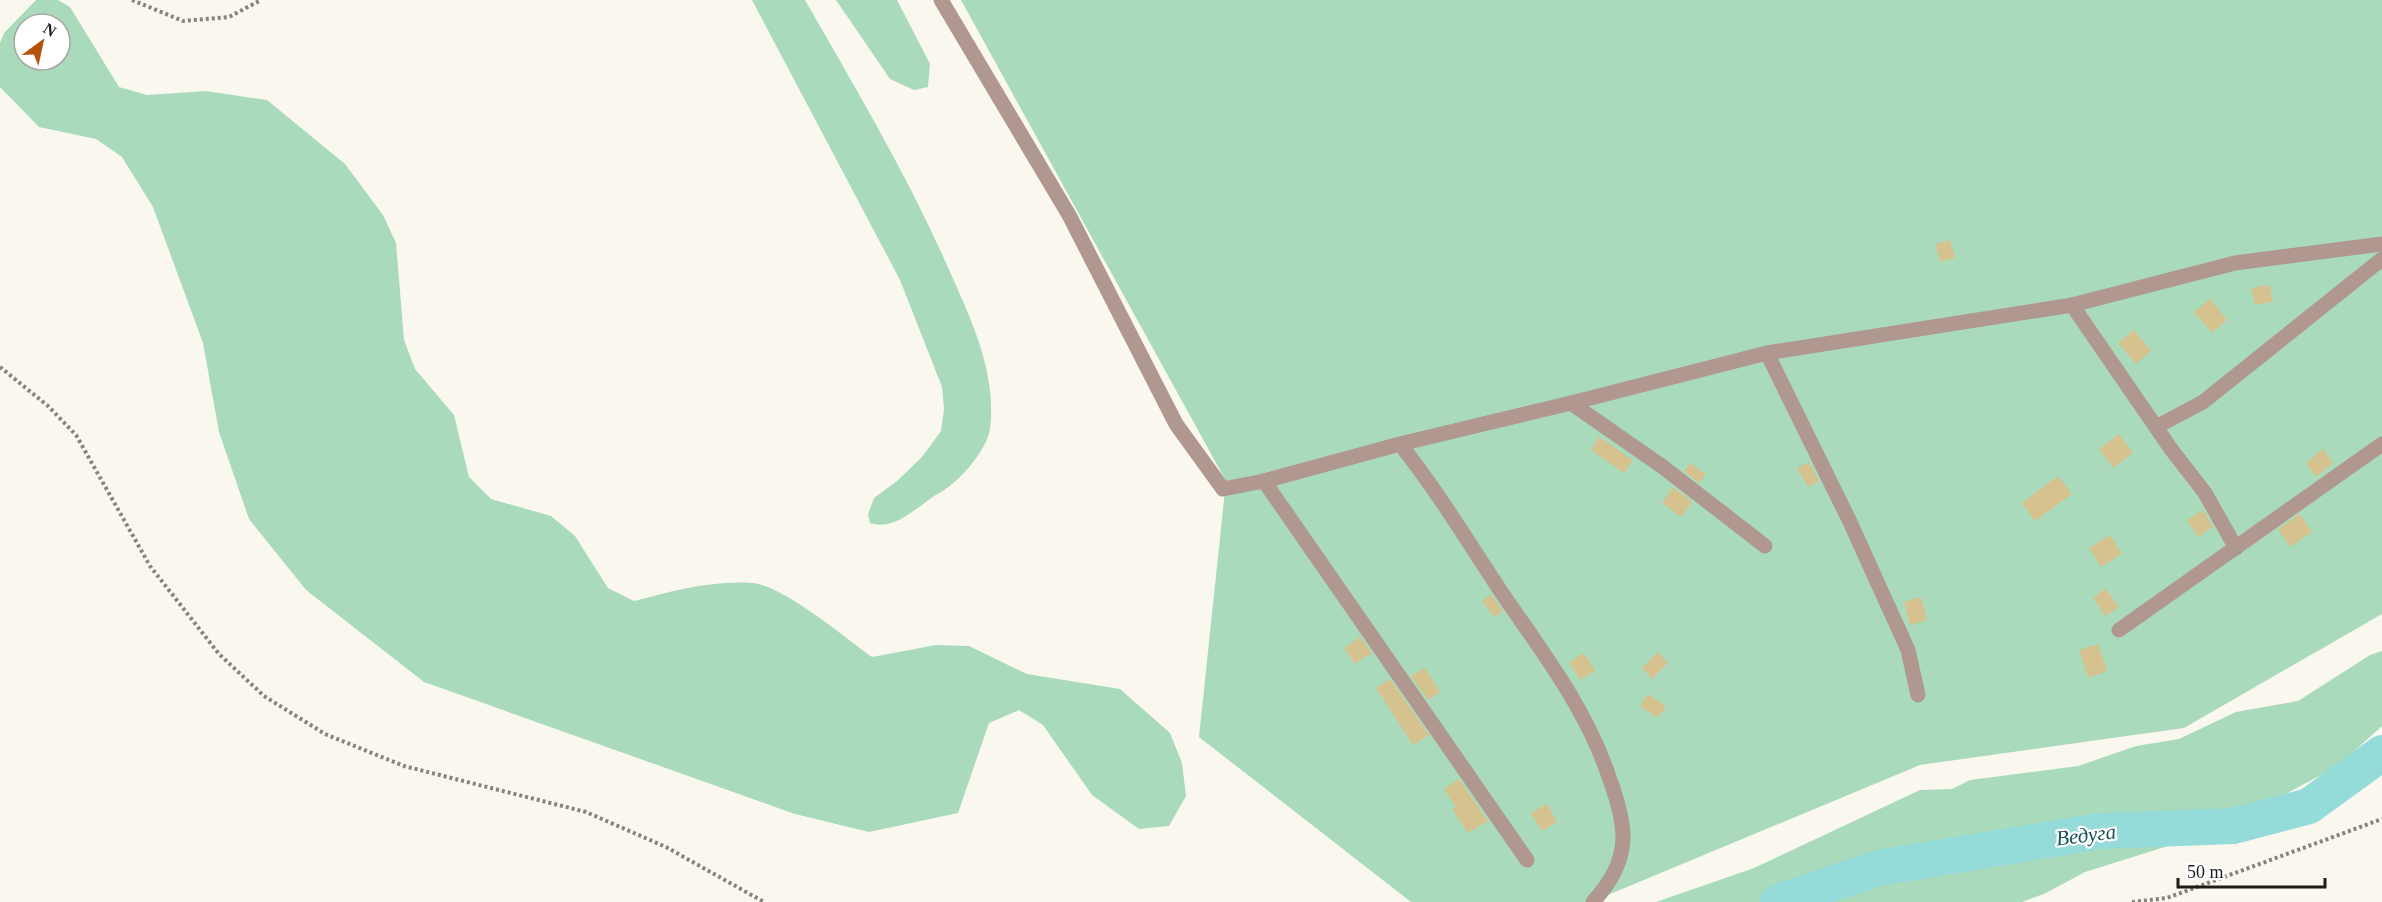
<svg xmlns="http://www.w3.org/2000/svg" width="2382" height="902" viewBox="0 0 2382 902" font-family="'Times New Roman',serif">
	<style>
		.green { fill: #aadabc; fill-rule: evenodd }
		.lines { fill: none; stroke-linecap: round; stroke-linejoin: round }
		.river { stroke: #94dbda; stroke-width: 36 }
		.building { fill: #d6c28f }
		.path { stroke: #84837d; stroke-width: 4; stroke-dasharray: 3 3; stroke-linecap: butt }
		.minor { stroke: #b09790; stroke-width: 15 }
		.labels { text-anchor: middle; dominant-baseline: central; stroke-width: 4.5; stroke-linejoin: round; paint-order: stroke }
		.water-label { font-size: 21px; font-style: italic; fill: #135252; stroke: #fff }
	</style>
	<rect width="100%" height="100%" fill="#faf7ef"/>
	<g class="green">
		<path d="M36 0H58L70 7 119 87 147 95 206 91 267 100 345 164 383 215 396 243 404 340 415 369 454 415 469 477 491 499 551 516 575 536 608 588 634 601C672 591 712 580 752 583 783 585 845 638 872 657L936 645 969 646 1027 674 1120 689 1170 733 1182 763 1186 796 1169 826 1139 829 1092 795 1043 725 1019 710 989 723 958 813 869 832 795 814 424 682 306 590 249 519 219 432 203 343 153 207 122 157 96 139 39 127 0 87V43L4 33ZM24 24H60V60H24Z"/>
		<path d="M752 0H805C856 89 909 178 950 272 972 321 997 374 990 429 987 450 959 482 941 492 919 504 896 532 870 523L868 514 874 498 897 481 922 457 941 431 944 409 942 387 900 280Z"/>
		<polygon points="836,0 897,0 930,64 928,87 914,90 890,79"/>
		<polygon points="961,0 2382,0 2382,614 2184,728 1920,765 1591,902 1411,902 1199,737 1226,481"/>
		<polygon points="2382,651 2382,726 2338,766 2216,831 2085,872 2046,893 2022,902 1656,902 1754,868 1920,790 1952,789 1970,780 2078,766 2136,746 2179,739 2236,712 2298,701 2370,655"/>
	</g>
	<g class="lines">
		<polyline class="river" points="1778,902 1878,868 2100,831 2233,826 2309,806 2382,753"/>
	</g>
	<g class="building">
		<polygon points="1950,240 1955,258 1940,262 1935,244"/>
		<polygon points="2270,285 2273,302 2255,305 2251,288"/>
		<polygon points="2210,299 2227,320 2212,333 2194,312"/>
		<polygon points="2134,330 2151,351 2136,364 2118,343"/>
		<polygon points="2119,434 2133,453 2113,468 2099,449"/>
		<polygon points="1599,437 1633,460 1624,473 1591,450"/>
		<polygon points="2323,449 2333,463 2316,477 2306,463"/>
		<polygon points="1809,462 1819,481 1808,487 1797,468"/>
		<polygon points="1690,463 1706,474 1699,483 1684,471"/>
		<polygon points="2058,476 2072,494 2035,521 2022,503"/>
		<polygon points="1673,487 1692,502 1681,517 1662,503"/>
		<polygon points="2203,510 2213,527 2198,537 2187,520"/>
		<polygon points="2300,514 2312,532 2290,547 2278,529"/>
		<polygon points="2110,535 2122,554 2101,567 2089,548"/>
		<polygon points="2106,589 2119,607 2105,616 2093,597"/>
		<polygon points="1491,594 1503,611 1494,617 1482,601"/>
		<polygon points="1921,597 1927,620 1910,625 1904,602"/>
		<polygon points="1360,637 1372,653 1355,664 1344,648"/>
		<polygon points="2098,644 2107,671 2088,678 2079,650"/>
		<polygon points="1658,652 1668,663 1652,679 1642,668"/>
		<polygon points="1584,653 1595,671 1580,680 1569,662"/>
		<polygon points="1425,668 1440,692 1428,700 1411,676"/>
		<polygon points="1390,679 1429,735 1413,745 1376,688"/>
		<polygon points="1648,694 1666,706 1658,718 1640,706"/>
		<polygon points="1459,779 1488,821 1468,833 1452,809 1456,807 1444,789"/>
		<polygon points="1547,804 1557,822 1542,831 1531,813"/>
	</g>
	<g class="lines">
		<g class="path">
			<polyline points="132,0 183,21 229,17 261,0"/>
			<polyline points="0,367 48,406 76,435 150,566 219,654 264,696 325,734 404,766 586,812 666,847 764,902"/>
			<polyline points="2132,902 2167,898 2382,819"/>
		</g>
		<g class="minor">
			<polyline points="941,0 1069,215 1176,424 1223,489 1264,481 1400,444 1571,403 1767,353 2072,305 2235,263 2382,244"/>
			<polyline points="2072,305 2171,449 2205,493 2236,548"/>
			<polyline points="1767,353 1850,522 1908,650 1918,695"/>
			<polyline points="1571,403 1663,467 1765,546"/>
			<polyline points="2156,427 2203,402 2382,259"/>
			<path d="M1400 444C1439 493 1471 547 1506 599 1546 657 1588 712 1610 780 1617 799 1623 818 1623 838 1622 864 1610 883 1593 902"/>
			<polyline points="1264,481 1527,860"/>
			<polyline points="2119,630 2382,444"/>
		</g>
	</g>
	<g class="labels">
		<g class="water-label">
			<text transform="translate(2086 835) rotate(-7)">Ведуга</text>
		</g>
	</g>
	<g transform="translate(42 42) rotate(33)"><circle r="28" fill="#ffffff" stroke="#a5a5a3" stroke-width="1.5"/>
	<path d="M0-4.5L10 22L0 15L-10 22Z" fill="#b3540a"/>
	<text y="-9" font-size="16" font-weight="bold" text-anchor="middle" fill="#1e1d1a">N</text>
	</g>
	<path d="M2178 878v9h147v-9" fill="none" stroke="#1e1d1a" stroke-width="3"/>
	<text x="2187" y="878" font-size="18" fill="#1e1d1a" stroke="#ffffff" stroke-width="4.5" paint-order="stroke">50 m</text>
</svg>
